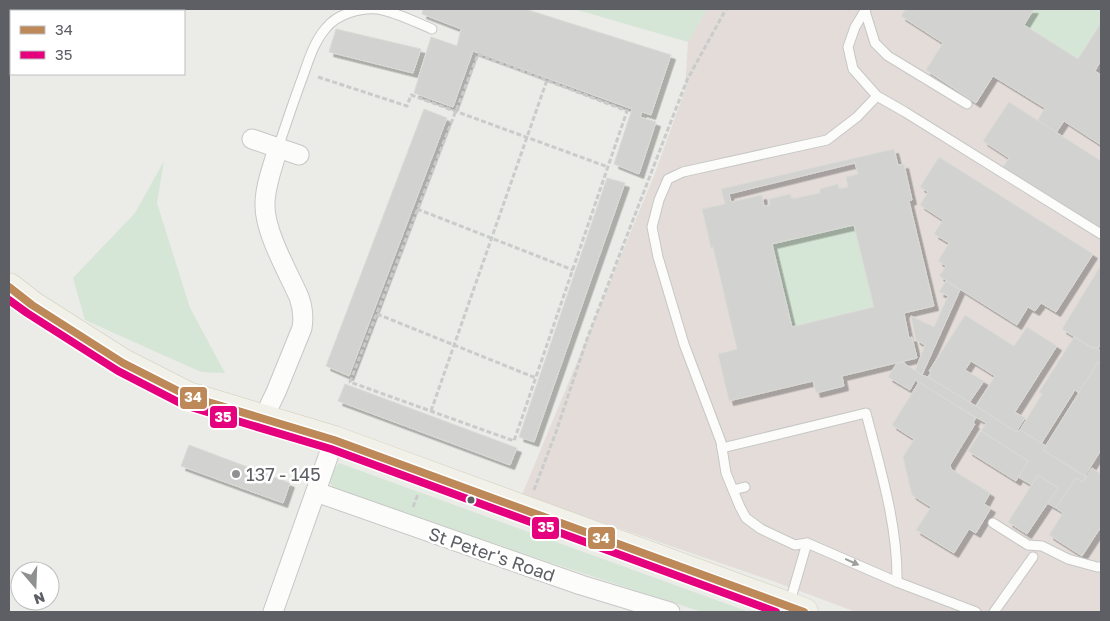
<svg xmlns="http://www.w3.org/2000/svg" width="1110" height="621" viewBox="0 0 1110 621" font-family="'Golos Text',sans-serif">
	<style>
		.medical { fill: #e3dcd8 }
		.green { fill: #d6e6d6 }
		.building { fill: #d2d2d0; stroke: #dadad6; fill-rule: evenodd; filter: url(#shadow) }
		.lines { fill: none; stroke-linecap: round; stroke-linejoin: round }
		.lane-casing { stroke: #c7c7c7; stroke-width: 11 }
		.street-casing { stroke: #c7c7c7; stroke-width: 21 }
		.primary-casing { stroke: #d0cdb8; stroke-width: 29 }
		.path { stroke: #c9cccb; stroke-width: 3; stroke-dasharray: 5 2.5; stroke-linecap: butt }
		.lane { stroke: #fcfcfb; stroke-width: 9 }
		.street { stroke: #fcfcfb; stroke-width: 19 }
		.primary { stroke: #f1f1e9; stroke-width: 28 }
		.bus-1-casing { stroke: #fff; stroke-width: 11 }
		.bus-2-casing { stroke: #fff; stroke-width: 11 }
		.bus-1 { stroke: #be8959; stroke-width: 8 }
		.bus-2 { stroke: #e5007d; stroke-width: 8 }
		.oneway { fill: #9d9ea0 }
		.poi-dot { fill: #8f9092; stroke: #fff; stroke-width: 2 }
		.bus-dot { fill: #5d5f64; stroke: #fff; stroke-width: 2 }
		.labels { text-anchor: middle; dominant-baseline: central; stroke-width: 5; stroke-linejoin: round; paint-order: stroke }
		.poi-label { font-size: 18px; fill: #5d5f64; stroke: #fff; text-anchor: start }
		.street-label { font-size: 18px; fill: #5d5f64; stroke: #fff }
		.line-badge { stroke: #fff; stroke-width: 2 }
		.badge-label { font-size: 14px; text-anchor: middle; font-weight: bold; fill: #fff }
	</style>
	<defs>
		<filter id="shadow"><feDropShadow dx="4.5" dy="4.5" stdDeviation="0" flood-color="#0004"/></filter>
	</defs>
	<rect width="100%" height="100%" fill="#ebebe7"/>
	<polygon class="medical" points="707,9 1101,9 1101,612 856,612 773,581 522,495 654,176 685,90 688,42"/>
	<g class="green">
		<polygon points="574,9 707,9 688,42"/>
		<polygon points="1034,9 1101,9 1101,23 1078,59 1024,25"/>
		<polygon points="164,161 157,203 190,308 225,373 201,372 85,320 73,278 135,213"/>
		<polygon points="854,225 874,307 792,327 772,244"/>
		<polygon points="339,463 749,612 702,612 414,518 334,489 328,479 332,471"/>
	</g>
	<g class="building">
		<polygon points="423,9 525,9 671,55 651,115 642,112 640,117 656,122 639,174 614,164 632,109 473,51 453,107 414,93 431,37 457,46 461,29 422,14"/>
		<polygon points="906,9 1034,9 1024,25 1078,59 1101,23 1101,60 1095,71 1101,75 1101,145 1064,121 1056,133 1047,127 1037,121 1045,108 993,76 976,103 926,70 943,43 901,16"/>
		<polygon points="336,29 421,49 413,73 329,52"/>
		<polygon points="1009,102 1101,161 1101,231 1003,167 1009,158 983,141"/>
		<polygon points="424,109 447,118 349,376 326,366"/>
		<path d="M894 149 898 165 904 164 912 200 909 201 934 306 904 313 909 338 912 337 917 358 842 376 844 386 816 393 813 381 729 401 718 354 737 349 713 247 711 248 702 209 725 204 721 189ZM855 163 858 174 846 177 848 187 839 189 838 184 820 189V193L792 199 790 194 769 199 770 205 764 206 762 195 731 202 729 194ZM854 225 874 307 792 327 772 244Z"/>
		<polygon points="939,157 1093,254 1056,312 1041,303 1035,311 1028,307 1017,325 939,276 946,266 938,261 949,243 934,234 943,220 920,205 928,192 920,187"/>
		<polygon points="607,178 625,183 534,442 519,437"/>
		<polygon points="1101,265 1101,344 1098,349 1095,347 1094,349 1062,329"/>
		<polygon points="946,281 960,290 922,375 915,371 925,345 916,340 911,316 934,327 948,296 939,292"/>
		<polygon points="965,315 1014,346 1027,327 1057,346 1015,412 1025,418 1016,432 976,406 995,376 971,361 965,370 984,381 969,403 928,377 931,372 929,371"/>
		<polygon points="1074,337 1094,349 1095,347 1101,351 1101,363 1098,362 1079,393 1075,390 1041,444 1020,430 1042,394 1039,392"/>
		<polygon points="904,362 905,364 922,375 928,377 976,406 1016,432 1020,430 1046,446 1043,450 1086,477 1083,482 1076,478 1056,508 1047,503 1058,488 1038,475 1032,485 1018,477 1028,461 981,431 986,423 918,383 916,379 910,390 888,377 897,363"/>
		<polygon points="1098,362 1101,364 1101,450 1085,476 1043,450"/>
		<polygon points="919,382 976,418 973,423 975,424 950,465 951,469 990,493 984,504 991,508 976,533 969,529 954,553 916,530 931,507 912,495 903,457 914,439 892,425"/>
		<polygon points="345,384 517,448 510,465 338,401"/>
		<polygon points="981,431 1028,461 1016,481 968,451"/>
		<polygon points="189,445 290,483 283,503 181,466"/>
		<polygon points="1092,468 1101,474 1101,527 1082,556 1049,535 1063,513 1056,508 1076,478 1083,482"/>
		<polygon points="1038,475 1058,488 1027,534 1008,522"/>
	</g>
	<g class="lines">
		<defs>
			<g id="lane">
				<polyline points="866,9 855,27 848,47 853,69 877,96 905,112 1101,234"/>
				<polyline points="865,11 875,43 888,56 967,104"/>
				<polyline points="877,96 857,117 827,140 683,172 668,179 659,200 652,227 658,257 684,344 721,442 726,473 740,507 746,518 761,529 795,545 807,543 897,582 976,612"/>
				<path d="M278 148C286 124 294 100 303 76 309 59 314 42 326 28 337 14 361 7 378 9 396 12 415 22 432 29"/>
				<path d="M722 448 866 413C880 468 898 525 897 582"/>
				<polyline points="733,490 745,487"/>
				<polyline points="993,523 1028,545 1042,546 1068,559 1097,567 1101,567"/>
				<polyline points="789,605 807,543"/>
				<polyline points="994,612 1033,557"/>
			</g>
			<g id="street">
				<polyline points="252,139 299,155"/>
				<path d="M263 419 276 392 302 328C304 316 303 308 299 297 288 272 264 231 265 204 265 186 273 166 278 148"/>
				<polyline points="316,492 581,585 670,612"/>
				<polyline points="273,612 334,440"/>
			</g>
			<polyline id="primary" points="9,287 32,305 123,363 188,396 334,440 804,612"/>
		</defs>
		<use href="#lane" class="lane-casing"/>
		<use href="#street" class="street-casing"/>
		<use href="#primary" class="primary-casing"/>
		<g class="path">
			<polygon points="478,54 627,111 514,441 350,382"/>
			<polyline points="318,77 407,106 411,95 608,167"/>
			<polyline points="417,209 573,270"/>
			<polyline points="377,314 536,378"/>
			<polyline points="431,411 547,80"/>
			<polyline points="534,490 556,432 587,339 687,80 726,9"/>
			<polyline points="413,507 418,494"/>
		</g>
		<use href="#lane" class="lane"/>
		<use href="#street" class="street"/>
		<use href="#primary" class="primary"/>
		<defs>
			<polyline id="bus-1" points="9,287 32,305 123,363 188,396 334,440 804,612"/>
			<polyline id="bus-2" points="9,300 27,313 118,371 184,405 331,449 776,612"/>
		</defs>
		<use href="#bus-1" class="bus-1-casing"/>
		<use href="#bus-2" class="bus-2-casing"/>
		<use href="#bus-1" class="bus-1"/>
		<use href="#bus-2" class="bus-2"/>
	</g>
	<defs><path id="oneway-solid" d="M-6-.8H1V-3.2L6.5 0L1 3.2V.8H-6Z" transform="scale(1.25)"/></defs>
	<use class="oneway" href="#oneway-solid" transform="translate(852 562) rotate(24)"/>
	<circle class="poi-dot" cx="236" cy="474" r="5"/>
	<circle class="bus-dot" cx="471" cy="500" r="4.5"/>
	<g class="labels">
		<g class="poi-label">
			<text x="246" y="474">137 - 145</text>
		</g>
		<g class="street-label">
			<text transform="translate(492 554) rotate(19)">St Peter's Road</text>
		</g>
	</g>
	<g class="line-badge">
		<rect x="179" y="386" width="29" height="24" rx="5" fill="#be8959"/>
		<rect x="209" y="405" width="29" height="24" rx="5" fill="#e5007d"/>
		<rect x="531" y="516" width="29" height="24" rx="5" fill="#e5007d"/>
		<rect x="587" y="526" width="29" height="24" rx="5" fill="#be8959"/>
	</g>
	<g class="badge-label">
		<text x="193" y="402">34</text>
		<text x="223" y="422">35</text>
		<text x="546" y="532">35</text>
		<text x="601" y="543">34</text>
	</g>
	<rect width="1110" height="621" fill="none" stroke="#5d5f64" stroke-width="20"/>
	<rect x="10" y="10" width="175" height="65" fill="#ffffff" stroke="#bebfc1"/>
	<rect x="20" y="26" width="25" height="8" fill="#be8959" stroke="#bebfc1"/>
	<text x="55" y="35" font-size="15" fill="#5d5f64">34</text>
	<rect x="20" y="51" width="25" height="8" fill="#e5007d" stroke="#bebfc1"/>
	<text x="55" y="60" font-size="15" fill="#5d5f64">35</text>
	<g transform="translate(35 586) rotate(161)"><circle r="24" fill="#ffffff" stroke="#bebfc1"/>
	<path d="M0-4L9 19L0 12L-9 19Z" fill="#8f9092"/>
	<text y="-8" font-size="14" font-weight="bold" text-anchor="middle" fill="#5d5f64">N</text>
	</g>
</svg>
